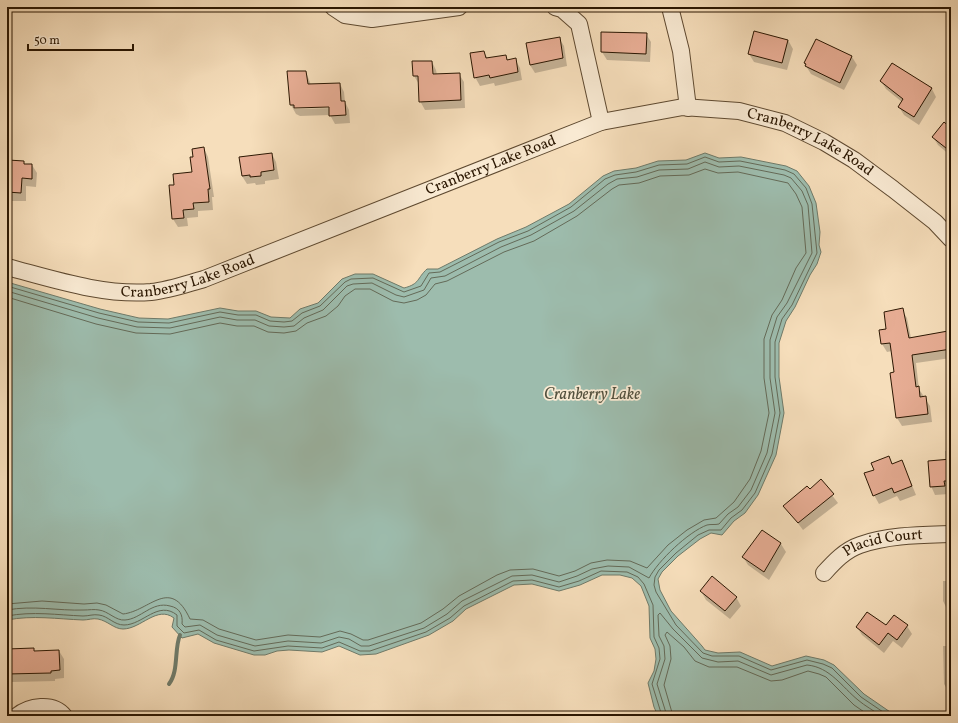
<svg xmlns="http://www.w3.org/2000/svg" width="958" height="723" viewBox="0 0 958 723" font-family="Vollkorn,serif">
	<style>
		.water { fill: #9dbcad; stroke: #6f7a69 }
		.shadow { fill: #0003; fill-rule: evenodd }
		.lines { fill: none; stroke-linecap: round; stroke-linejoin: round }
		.shore { stroke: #646a58; stroke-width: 1 }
		.stream { stroke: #6f7a69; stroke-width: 4 }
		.building { fill: #e7ad94; stroke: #2b1702 }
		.minor-casing { stroke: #5e4930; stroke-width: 18 }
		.minor { stroke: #f9ead3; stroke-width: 16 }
		.labels { text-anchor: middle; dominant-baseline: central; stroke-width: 3.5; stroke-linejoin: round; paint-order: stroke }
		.street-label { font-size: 15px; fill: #2b1702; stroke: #f9ead3 }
		.water-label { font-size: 16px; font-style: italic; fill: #53513e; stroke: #f9ead3 }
	</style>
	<rect width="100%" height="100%" fill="#f6debb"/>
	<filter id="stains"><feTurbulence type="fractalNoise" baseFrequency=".005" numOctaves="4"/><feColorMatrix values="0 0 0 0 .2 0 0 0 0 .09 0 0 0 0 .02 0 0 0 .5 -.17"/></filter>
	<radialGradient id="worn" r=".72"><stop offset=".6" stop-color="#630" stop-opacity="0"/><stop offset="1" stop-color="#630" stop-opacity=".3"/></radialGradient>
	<path class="water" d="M705 153 719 158 741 157 786 166 797 171 809 186 816 203 820 232 819 245 821 252 817 264 810 275 795 307 786 321 779 343V377L784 413 776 455 758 495 745 513 734 521 722 535 711 533 700 539 678 556 662 572 658 579 660 590 671 611 702 646 705 650 718 653 740 652 772 666 806 656 824 660 834 665 864 694 896 716H658L654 707 648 683 654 671 656 659 655 649 650 638 649 606 641 586 632 578 620 575H602L580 585 559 591 532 584 514 585 466 609 453 621 429 635 376 654 360 655 339 646 322 652 289 650 277 651 265 655H254L214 643 198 634 182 638 172 627 174 618C157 605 141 629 123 629 114 629 108 621 98 619 93 618 88 620 83 620 57 619 33 615 7 620V282L100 309 139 318 168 319 220 308 238 311H256L271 317 290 318 300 309 318 303 342 279 355 274H373L404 288C420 284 417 278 427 269H438L497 239 526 227 569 204 603 176 614 171 636 168 658 161 686 160Z"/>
	<g class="shadow">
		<polygon points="602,33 646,34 651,42 650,62 607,60 602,52"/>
		<polygon points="559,38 564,46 567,66 535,73 530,65"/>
		<polygon points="788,40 793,49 787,70 754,62 749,54"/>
		<polygon points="816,40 852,57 857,65 844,90 811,74 806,66 805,63"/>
		<polygon points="484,52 488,59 505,56 508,60 515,59 520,68 522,80 495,86 494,83 480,86 475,77"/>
		<polygon points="413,62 432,62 436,70 437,75 459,74 464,82 465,108 425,110 420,101 419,84 414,76"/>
		<polygon points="892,64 932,89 936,97 919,125 904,115 899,107 902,102 886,89 881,81"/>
		<path d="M288 72H306L311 85 340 84 344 92 345 102 349 110 350 123 335 124 330 115 300 116 296 114 291 105ZM334 106V108L294 109V107Z"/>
		<polygon points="951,129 951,156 938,145 933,137"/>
		<polygon points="204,148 208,157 214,197 212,197 213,210 198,211 198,217 187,218 188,226 178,227 173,219 170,186 175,186 193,173"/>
		<polygon points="272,154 276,162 279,179 265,181 265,184 256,185 255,183 247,184 242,176"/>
		<polygon points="7,161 23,162 25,165 32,165 37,173 36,187 26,186 26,201 7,201"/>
		<polygon points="902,310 907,318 911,338 948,332 951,338 951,358 916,363 919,389 930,406 932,422 902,426 897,418 892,374 895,373 892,351 887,352 882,344 880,331 887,329"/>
		<polygon points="951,450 951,491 949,491 949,494 935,495 931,486 945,461 945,451"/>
		<polygon points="888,457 893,465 902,461 916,495 900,501 897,496 879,504 874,495 875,470"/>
		<polygon points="821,481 838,503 803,530 785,506 810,491"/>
		<polygon points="762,531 781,544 786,552 769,580 748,565 743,557"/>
		<polygon points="943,581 951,581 951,609 947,609 943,601"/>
		<polygon points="701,591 736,597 741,606 730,619 706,600"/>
		<polygon points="907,626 912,634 902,648 893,641 884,653 862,635 857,627"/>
		<polygon points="943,646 951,646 951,692 949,692 944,684"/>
		<polygon points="33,649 35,652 59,651 64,659 64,678 55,679 55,681 12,682 12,693 7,694 7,650"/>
	</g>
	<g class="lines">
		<g class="shore">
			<polyline points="7,286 99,313 138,322 169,323 220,312 238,315 256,315 270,321 284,322 292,321 302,313 320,306 345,282 351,279 373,278 404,292 421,286 429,273 440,272 499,242 528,231 571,207 605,179 615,175 636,172 659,165 687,164 705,157 719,162 740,161 785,170 794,174 806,188 812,204 817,253 792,305 782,319 775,342 775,377 780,413 772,454 755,493 742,510 731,518 721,530 709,530 698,535 676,553 659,570 655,577 654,585 656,592 676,625 703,653 712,656 739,656 771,670 807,660 823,664 832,668 861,697 889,716"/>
			<path d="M7 291 98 318 137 327 170 328 220 317 237 320H255L269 326 284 327 294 326 304 318 323 310 347 286 353 284 372 283 396 295 404 297 424 290 431 278 445 276 501 247 531 235 574 211 608 184 617 179 637 177 659 170 688 169 705 162 719 167 739 166 784 175 791 178 802 191 808 205 812 253 787 303 777 317 770 340V378L775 413 767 453 751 490 738 507 728 514 719 524C715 525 711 524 707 525 688 532 658 561 649 578L629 567 608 566 592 569 577 576 559 582 532 575 512 576 462 601 447 614 424 628 369 646H361L349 639 339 637 321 643 288 641 255 646 217 635 200 625 185 627 182 624C183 615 180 608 170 606 152 601 141 619 125 620 116 621 108 611 99 610 94 609 89 610 84 610 58 611 33 605 7 610"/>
			<path d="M7 297 96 324 136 333 170 334 220 323 237 326H254L268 332 284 333 296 331 307 323 326 316 338 306 345 296 355 289H370L393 301 404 303 417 300 426 295 435 284 447 281 504 252 534 241 577 216 612 189 619 185 639 183 660 176 689 175 705 169 718 173 738 172 788 183 796 194 802 207 806 253 796 268 782 300 772 315 764 339V378L769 413 761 451 750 479 734 502 716 518 704 520 687 530 668 545 647 568 630 561 607 560 591 563 575 571 559 576 533 569 510 570 497 575 459 596 443 609 421 623 368 640H363L351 634 340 631 320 637 288 635 256 640 219 629 203 620 190 619C170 576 150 611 123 614L106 605 97 603 84 604 42 601 7 604"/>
			<path d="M7 616C33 611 57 615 83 616 89 616 93 614 99 615 108 616 114 625 124 625 143 625 158 600 177 615V626L184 633 199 630 216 640 254 651 288 646 322 648 339 642 360 651H370L426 632 450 618 464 606 513 581 532 580 559 587 579 581 601 571 627 572 638 577 644 584 653 605 654 637 659 648 660 659 652 684 662 716"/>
			<path d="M667 716 657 684 665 659 664 646 659 636 658 615 660 613 673 629 702 658 718 662 738 661 771 675 807 665C830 667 842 687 858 700 865 706 873 710 881 716"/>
			<polyline points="673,716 664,685 671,659 670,646 665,635 667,632 684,647 695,661 709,667 737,667 771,681 782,680 808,671 819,674 826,677 854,705 870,716"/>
		</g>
		<path class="stream" d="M169 684C179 671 174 649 180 635"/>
	</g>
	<g class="building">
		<polygon points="754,31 788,40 782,63 748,54"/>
		<polygon points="601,32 647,33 646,54 601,52"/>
		<polygon points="560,37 563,58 530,65 526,43"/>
		<polygon points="816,39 852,56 840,83 805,66 806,64 804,63"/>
		<polygon points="484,51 486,58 506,55 507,60 516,58 518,72 490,78 489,75 474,78 470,53"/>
		<polygon points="412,61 432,61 433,74 460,73 461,100 419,102 418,76 413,76"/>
		<polygon points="892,63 932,88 914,117 898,107 903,99 880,81"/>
		<polygon points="287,71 306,71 308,84 340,83 341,101 345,101 346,115 329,116 329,107 294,108 294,105 290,105"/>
		<polygon points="944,122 951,128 951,152 932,137"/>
		<polygon points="204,147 210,189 208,189 209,202 193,203 194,209 183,210 184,218 172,219 169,185 174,185 173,174 192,172 190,157 193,157 192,149"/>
		<polygon points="272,153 274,170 261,172 261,176 250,177 250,175 242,176 239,157"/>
		<polygon points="8,160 24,161 24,164 32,164 32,179 22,178 21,193 7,192"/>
		<polygon points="903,308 909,338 948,331 951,349 912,355 916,387 919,386 920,397 926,396 928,414 896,418 890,373 894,372 890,343 881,344 879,330 886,329 884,312"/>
		<polygon points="889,456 892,464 902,460 912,486 894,493 892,488 873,496 864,473 874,470 871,463"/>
		<polygon points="951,459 951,481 944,481 945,486 930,487 928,461"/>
		<polygon points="821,479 834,494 798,523 783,506 807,486 810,489"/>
		<polygon points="762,530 781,543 764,572 742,557"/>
		<polygon points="712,576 737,597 725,611 700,591"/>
		<polygon points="867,612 886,625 894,615 908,625 897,640 888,633 879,645 856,627"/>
		<polygon points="34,648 34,651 59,650 60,670 51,671 51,673 7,674 7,649"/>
	</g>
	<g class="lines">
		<defs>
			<g id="minor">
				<polyline points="333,7 345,15 372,19 459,7"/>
				<polyline points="555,7 562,9 579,24 601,122"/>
				<polyline points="670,7 681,51 688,108"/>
				<path id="s1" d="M7 267C53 279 103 296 151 292 169 290 186 284 204 279L601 122 683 107 739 111 785 123 824 142 854 160 893 189 935 222 951 239"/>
				<path id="s2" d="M824 573C834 562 845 550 860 545 888 535 921 535 951 534"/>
				<path d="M17 716C29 706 53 702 64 716"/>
			</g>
		</defs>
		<use href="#minor" class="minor-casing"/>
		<use href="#minor" class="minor"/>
	</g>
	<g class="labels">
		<g class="street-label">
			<text stroke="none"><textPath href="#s1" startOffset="846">Cranberry Lake Road</textPath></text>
			<text stroke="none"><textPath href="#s1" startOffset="510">Cranberry Lake Road</textPath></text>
			<text stroke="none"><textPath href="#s1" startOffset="186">Cranberry Lake Road</textPath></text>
			<text stroke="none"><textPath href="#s2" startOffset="69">Placid Court</textPath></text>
		</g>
		<g class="water-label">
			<text x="592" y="395">Cranberry Lake</text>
		</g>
	</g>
	<rect width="958" height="723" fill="none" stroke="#f6debb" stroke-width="24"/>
	<rect x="8" y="8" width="942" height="707" fill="none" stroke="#2b1702" stroke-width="2"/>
	<rect x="12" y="12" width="934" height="699" fill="none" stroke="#2b1702"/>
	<path d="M28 44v6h105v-6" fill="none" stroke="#2b1702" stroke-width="2"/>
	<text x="34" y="44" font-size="12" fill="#2b1702" stroke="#f9ead3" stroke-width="3" paint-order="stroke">50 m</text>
	<rect width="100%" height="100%" filter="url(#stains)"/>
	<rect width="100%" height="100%" fill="url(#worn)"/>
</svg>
